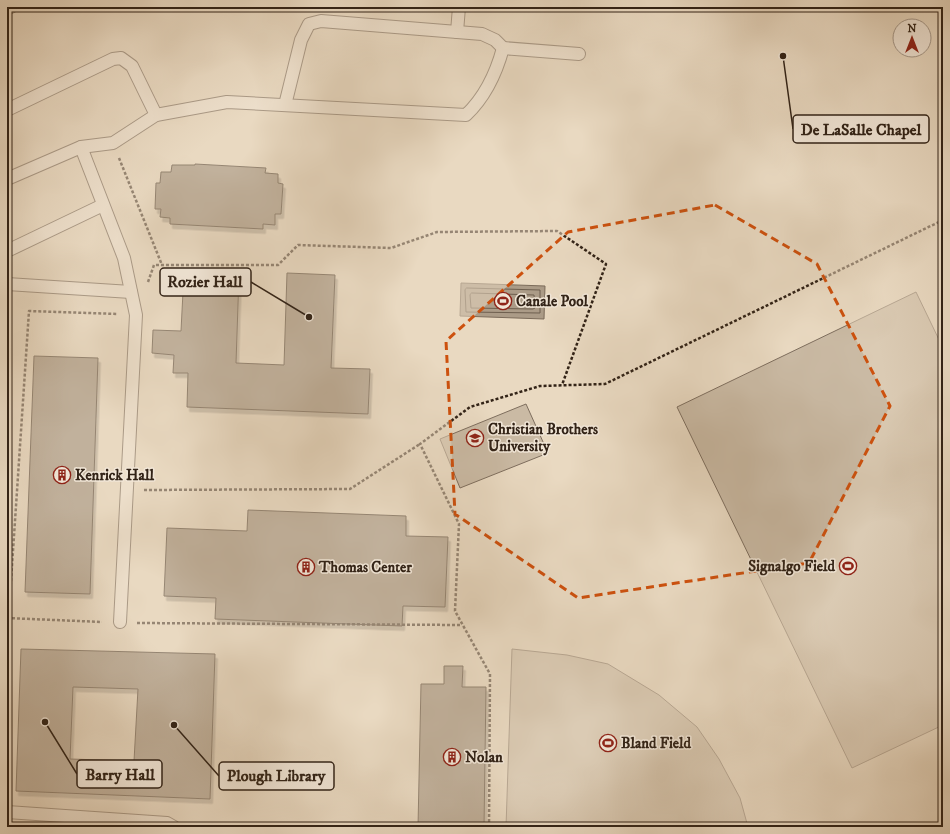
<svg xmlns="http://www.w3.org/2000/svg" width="950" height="834" viewBox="0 0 950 834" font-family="'IM FELL DW Pica',serif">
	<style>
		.green { fill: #cabaa4; stroke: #7e6e5e }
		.water { fill: #ab9b87; stroke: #7b6b5a }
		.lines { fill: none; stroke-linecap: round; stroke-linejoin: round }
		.shore { stroke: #6e5f4f; stroke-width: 1 }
		.building { fill: #91826f; stroke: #322317; fill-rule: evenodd; filter: url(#shadow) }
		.service-casing { stroke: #605042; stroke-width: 14 }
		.path { stroke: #322317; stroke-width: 2.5; stroke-dasharray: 3 2; stroke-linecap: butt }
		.service { stroke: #f1e6d7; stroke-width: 12 }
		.rail-casing { stroke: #322317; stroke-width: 4.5 }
		.rail { stroke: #f1e6d7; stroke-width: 3; stroke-dasharray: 9; stroke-linecap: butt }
		.marked { fill: none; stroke: #cd510e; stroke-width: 3; stroke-dasharray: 8 5; stroke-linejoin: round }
		.labels { text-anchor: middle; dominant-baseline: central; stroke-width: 3; stroke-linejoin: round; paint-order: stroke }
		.poi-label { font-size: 15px; font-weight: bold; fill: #322317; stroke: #f1e6d7; text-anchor: start }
		.leader { fill: none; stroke: #322317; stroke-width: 1.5 }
		.callout-dot { fill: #322317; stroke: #f1e6d7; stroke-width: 1.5 }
		.callout { fill: #f1e6d7; stroke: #322317; stroke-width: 1.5 }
		.callout-label { font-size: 16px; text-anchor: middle; font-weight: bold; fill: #322317 }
	</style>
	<defs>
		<filter id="shadow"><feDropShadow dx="2.5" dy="4.5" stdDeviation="0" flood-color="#0004"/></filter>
	</defs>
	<rect width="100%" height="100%" fill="#e9d9c1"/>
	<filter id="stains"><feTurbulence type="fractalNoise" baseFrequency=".005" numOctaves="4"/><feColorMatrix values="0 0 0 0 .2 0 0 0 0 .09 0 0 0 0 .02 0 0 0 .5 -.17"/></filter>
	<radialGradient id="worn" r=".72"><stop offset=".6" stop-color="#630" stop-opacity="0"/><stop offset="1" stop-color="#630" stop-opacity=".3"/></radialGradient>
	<g class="green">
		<polygon points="916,292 943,348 943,725 852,768 677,407"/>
		<polygon points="526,404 548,453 460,488 440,439"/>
		<polygon points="512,649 567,655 608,664 659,695 697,727 719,759 740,798 748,827 506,827"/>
	</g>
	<polygon class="water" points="461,283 545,286 544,319 460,316"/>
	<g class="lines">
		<g class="shore">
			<polygon points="467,288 540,290 540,313 466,312 465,290"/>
			<polygon points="472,293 534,295 535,308 533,309 471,308 470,295"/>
		</g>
	</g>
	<g class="building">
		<polygon points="195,164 266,168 265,173 278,174 278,183 283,184 281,214 275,214 275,225 263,224 263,229 170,224 170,218 160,217 161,209 155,209 156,183 160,183 161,172 171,172 172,165 195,165"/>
		<polygon points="184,272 239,275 236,363 284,365 287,273 335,275 331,368 370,369 368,414 187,407 188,373 173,373 174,355 152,353 153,330 181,331"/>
		<polygon points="34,356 98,358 90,594 25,592"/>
		<polygon points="248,510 406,516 406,536 448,537 445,607 403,606 402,626 215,619 216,598 164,596 167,528 247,531"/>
		<path d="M21 649 215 654 210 799 16 791ZM73 687 138 689 134 761 70 759Z"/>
		<polygon points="444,666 463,666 462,687 486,687 484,827 418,827 421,684 444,684"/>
	</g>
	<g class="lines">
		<defs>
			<g id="service">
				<polyline points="457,32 459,7"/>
				<polyline points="285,105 301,40 309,24 321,21 482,34 495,40 503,48"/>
				<polyline points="7,110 113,59 121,58 132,66 156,115"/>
				<polyline points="81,147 124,258 136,315 120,622"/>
				<path d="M7 179 81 147 113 143 156 115 227 102 466 115C485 97 496 74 503 48L579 54"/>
				<polyline points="7,251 103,205"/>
				<polyline points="7,284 131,292"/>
				<polyline points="7,812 167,823 174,827"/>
			</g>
		</defs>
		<use href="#service" class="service-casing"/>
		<g class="path">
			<polyline points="119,158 162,265"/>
			<polyline points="148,282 154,265 278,265 298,245 391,248 437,232 557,231 606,264 562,385"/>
			<polyline points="144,490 350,489 420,444"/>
			<polyline points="7,618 102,622"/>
			<polyline points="137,623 462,625"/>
			<polyline points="7,641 29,311 118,314"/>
			<polyline points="489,827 490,674 455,611 459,524 420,444 470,407 540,386 605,384 943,220"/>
		</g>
		<use href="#service" class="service"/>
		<defs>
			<polyline id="rail" points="7,14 21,7"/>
		</defs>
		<use href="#rail" class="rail-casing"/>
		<use href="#rail" class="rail"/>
	</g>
	<path d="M0 0H950V834H0ZM715 205 817 264 890 406 809 563 578 598 455 514 446 341 568 232Z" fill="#e9d9c1" fill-opacity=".55" fill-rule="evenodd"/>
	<path class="marked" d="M715 205 817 264 890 406 809 563 578 598 455 514 446 341 568 232Z"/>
	<defs>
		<symbol id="stadium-ring" viewBox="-11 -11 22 22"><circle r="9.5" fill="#f1e6d7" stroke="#8f2418" stroke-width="1.5"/><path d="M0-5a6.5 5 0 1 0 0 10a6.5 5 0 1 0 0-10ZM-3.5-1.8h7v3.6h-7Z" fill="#8f2418"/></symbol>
		<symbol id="university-ring" viewBox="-11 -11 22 22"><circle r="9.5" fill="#f1e6d7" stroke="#8f2418" stroke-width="1.5"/><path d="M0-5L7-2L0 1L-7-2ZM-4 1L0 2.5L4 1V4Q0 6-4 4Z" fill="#8f2418"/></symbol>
		<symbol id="building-ring" viewBox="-11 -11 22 22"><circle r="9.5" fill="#f1e6d7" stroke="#8f2418" stroke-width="1.5"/><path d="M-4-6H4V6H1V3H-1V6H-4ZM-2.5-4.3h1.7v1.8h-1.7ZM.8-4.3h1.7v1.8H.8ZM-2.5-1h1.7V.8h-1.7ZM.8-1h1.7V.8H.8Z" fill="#8f2418"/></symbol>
	</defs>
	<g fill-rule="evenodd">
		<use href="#stadium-ring" x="493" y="291" width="20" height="20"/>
		<use href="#university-ring" x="465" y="428" width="20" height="20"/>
		<use href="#building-ring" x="52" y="465" width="20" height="20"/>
		<use href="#stadium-ring" x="838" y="556" width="20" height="20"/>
		<use href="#building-ring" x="296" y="557" width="20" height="20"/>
		<use href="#stadium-ring" x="598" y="733" width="20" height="20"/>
		<use href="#building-ring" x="442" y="747" width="20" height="20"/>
	</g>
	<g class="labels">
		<g class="poi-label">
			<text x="516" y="301">Canale Pool</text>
			<text x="488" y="429">Christian Brothers<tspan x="488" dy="17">University</tspan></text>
			<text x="75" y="475">Kenrick Hall</text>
			<text x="835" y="566" text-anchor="end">Signalgo Field</text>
			<text x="319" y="567">Thomas Center</text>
			<text x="621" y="743">Bland Field</text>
			<text x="465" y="757">Nolan</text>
		</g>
	</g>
	<path class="leader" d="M783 56L793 129M309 317L251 282M45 722L77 774M174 725L219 776"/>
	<g class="callout-dot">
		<circle cx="783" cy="56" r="4"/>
		<circle cx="309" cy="317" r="4"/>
		<circle cx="45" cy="722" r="4"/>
		<circle cx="174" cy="725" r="4"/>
	</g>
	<g class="callout">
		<rect x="793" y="115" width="136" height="28" rx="4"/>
		<rect x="160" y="268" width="91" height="28" rx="4"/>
		<rect x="77" y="760" width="85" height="28" rx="4"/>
		<rect x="219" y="762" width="115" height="28" rx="4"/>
	</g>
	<g class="callout-label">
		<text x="861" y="135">De LaSalle Chapel</text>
		<text x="205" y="287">Rozier Hall</text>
		<text x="120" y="780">Barry Hall</text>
		<text x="276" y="781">Plough Library</text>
	</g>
	<rect width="950" height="834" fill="none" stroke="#e9d9c1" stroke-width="24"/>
	<rect x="8" y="8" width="934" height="818" fill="none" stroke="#322317" stroke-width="2"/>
	<rect x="12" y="12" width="926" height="810" fill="none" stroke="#322317"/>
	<g transform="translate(912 38)"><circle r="19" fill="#f1e6d7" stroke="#a5988a"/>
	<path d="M0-3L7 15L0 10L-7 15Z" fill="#8f2418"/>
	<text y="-6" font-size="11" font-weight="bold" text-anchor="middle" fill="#322317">N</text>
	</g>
	<rect width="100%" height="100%" filter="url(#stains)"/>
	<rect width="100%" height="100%" fill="url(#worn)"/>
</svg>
